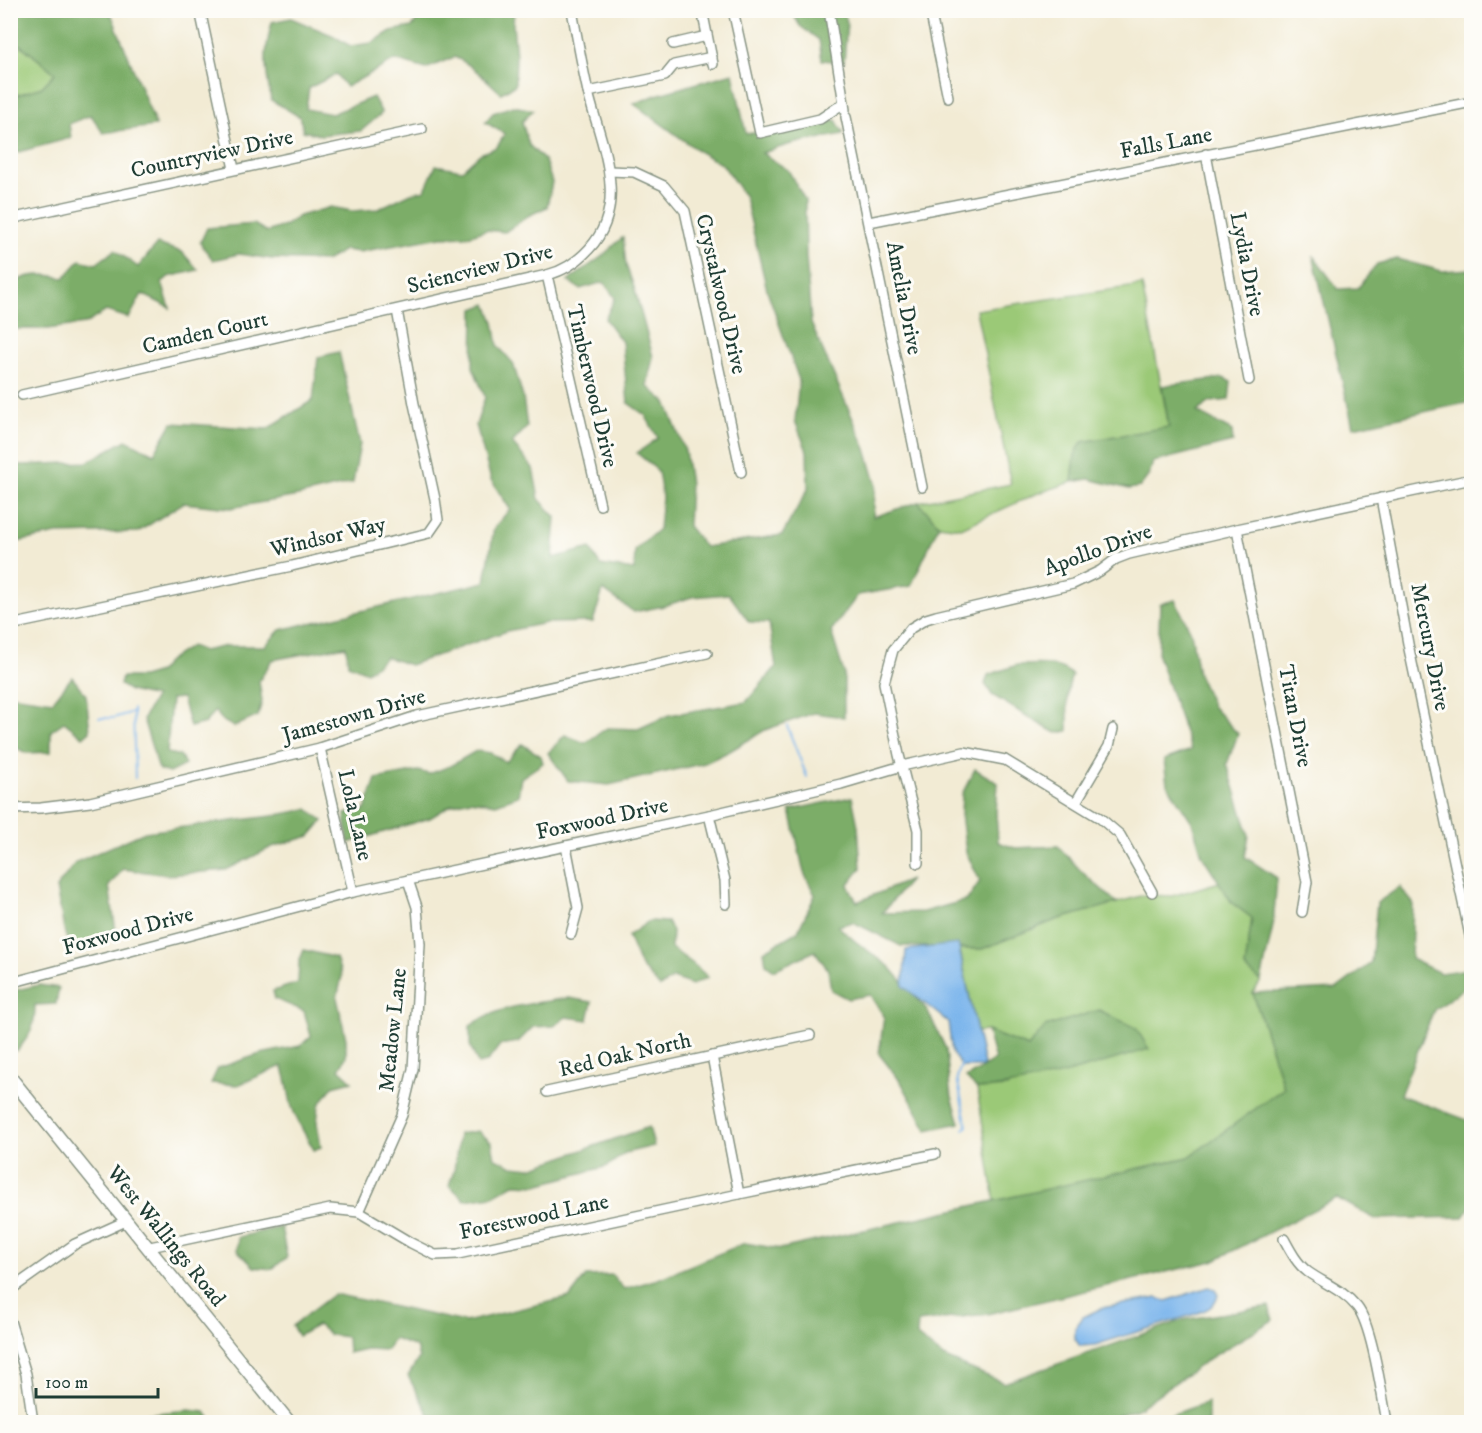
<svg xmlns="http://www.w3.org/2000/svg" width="1482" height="1433" viewBox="0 0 1482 1433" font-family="'IM FELL DW Pica',serif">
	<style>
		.green { fill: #9bc977; stroke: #5d8356; stroke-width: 1.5 }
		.forest { fill: #7cad68; stroke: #4e754e; stroke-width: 1.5 }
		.water { fill: #7bb5ec; stroke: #4d7990; stroke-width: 1.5 }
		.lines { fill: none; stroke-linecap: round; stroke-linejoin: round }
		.stream { stroke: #7bb5ec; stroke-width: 2 }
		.minor-casing { stroke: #889484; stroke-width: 12 }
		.tertiary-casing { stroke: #889484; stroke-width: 15 }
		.minor { stroke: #fff; stroke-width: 9 }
		.tertiary { stroke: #fff; stroke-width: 12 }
		.labels { text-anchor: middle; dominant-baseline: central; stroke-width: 6; stroke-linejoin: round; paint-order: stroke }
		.street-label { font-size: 22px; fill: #1f3d34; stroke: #fdfcf7 }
	</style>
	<rect width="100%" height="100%" fill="#fdfcf7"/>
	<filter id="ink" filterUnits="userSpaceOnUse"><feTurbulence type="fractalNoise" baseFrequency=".0167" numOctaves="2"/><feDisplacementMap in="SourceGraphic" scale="12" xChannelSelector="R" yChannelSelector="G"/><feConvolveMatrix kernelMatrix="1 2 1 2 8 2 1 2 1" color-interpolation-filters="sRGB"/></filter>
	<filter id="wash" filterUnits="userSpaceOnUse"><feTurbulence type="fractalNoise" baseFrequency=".008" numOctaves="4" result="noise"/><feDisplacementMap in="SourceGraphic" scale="24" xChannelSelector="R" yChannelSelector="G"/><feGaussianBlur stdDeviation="1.35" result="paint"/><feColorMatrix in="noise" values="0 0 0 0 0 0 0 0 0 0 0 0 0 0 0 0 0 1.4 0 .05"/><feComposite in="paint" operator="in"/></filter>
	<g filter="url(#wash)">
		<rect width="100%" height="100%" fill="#f2ebd4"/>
		<g class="green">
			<polygon points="10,37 55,73 42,87 11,97"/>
			<polygon points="1142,285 1169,427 1082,442 1075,455 1072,482 1036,494 961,528 939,525 918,502 1011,484 976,310"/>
			<polygon points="1220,882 1232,903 1252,918 1245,968 1261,981 1253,993 1284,1088 1189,1157 995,1201 977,1089 1007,1087 1045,1027 1028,1047 987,1031 977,1032 960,949 982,949 1056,920 1144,895 1172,896"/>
		</g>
		<g class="forest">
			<polygon points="11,10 110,11 156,126 103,133 91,115 69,124 71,138 11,154 11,97 42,87 55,73 11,37"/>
			<path d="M425 11H514L513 25 516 56 515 85 501 93C486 80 472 64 454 57L426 69 395 60 346 87 336 74 309 88 306 109 332 114 373 97 382 113 361 131 321 135 303 131 300 117 271 100C265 67 263 56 272 22L291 18 334 36 350 46 372 43 391 31 412 27Z"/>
			<polygon points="791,11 844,11 847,22 844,62 822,60 819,40 800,26"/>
			<polygon points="733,73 746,134 836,120 844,134 791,144 762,153 788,170 805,200 806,256 811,323 866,449 876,483 873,517 918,502 939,525 911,586 858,595 831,631 844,673 844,717 814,713 765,730 730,751 705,763 609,785 568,781 548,753 565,735 585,743 607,728 638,729 669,715 746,702 776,667 769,623 749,622 729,594 692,597 664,606 634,612 603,590 593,622 546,623 507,631 410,665 386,657 367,672 348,664 346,646 272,660 259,681 262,701 258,716 234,727 223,721 215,711 205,723 190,727 182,698 171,699 167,753 181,756 185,765 169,773 159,770 143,719 155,697 130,691 120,685 122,677 142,677 159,672 169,660 191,646 203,651 226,646 265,646 280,630 485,582 494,528 510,509 491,480 476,425 485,397 473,367 474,309 487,304 494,322 498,346 513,363 523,397 527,427 512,443 533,468 539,499 556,517 553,558 590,548 600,565 634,570 635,550 659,529 662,497 658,471 637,453 658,438 645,415 628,403 622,342 605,319 615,298 604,282 580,289 568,281 601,257 623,237 626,265 635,290 653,357 647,386 666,402 685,451 690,484 688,526 705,547 782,535 808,489 807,451 795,421 799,380 767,290 745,197 723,165 700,152 634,104 656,95"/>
			<polygon points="513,106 533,110 522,122 529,145 545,161 552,182 547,207 528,216 505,232 486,230 468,236 441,237 359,252 344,250 326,261 272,259 239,254 213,260 200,243 207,228 254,224 267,232 286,225 299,216 331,207 352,211 378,209 411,193 425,190 436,165 462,170 480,154 497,147 505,134 485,122 493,113"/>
			<path d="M157 244 182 252 198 270 168 277 162 283 170 308 142 294 129 318 106 311 85 324 47 329H11V286C24 272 47 274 64 278L80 260 96 264 115 250 138 267Z"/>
			<polygon points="1313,255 1338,289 1358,288 1377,264 1397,259 1442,271 1471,269 1471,402 1353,427"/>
			<polygon points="339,352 360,444 353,483 298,496 230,508 183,503 138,532 57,534 11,543 11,464 24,465 87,462 126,440 154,454 172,423 267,429 313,400 318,357"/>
			<polygon points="1223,378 1231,382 1229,400 1210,402 1197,412 1232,431 1233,442 1153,462 1149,475 1140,487 1129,489 1089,479 1072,482 1075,455 1082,442 1169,427 1162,386"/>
			<polygon points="1175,600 1191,632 1198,674 1213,707 1238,734 1227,764 1249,835 1245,857 1277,878 1273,926 1261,981 1245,968 1252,918 1232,903 1202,855 1192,822 1167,784 1164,760 1191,750 1158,656 1160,604"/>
			<path d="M1017 665C1036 665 1057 661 1072 675 1064 697 1069 709 1068 731L1057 733 1048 729 992 695 985 684 988 675Z"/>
			<polygon points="72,677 86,695 90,731 83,737 64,722 51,731 51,752 26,753 11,745 11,695 53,701"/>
			<polygon points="522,744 541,756 543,763 521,778 518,796 496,804 470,800 451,805 430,818 348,843 345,814 365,810 376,779 418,771 429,774 450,766 476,751 491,753 506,762"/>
			<polygon points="975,769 998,783 996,812 998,842 1015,848 1058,846 1082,872 1117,903 1056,920 982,949 901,946 853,922 838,926 855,941 890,967 927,1010 946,1049 950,1090 960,1123 927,1130 901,1082 879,1054 884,1016 870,995 848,999 831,990 828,970 815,951 774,970 766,964 764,951 798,931 815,895 804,873 790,810 852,797 858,826 861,868 848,885 857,902 910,880 882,913 923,912 967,900 980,881 966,852 961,814 962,794"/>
			<polygon points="308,809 323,821 310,836 272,847 226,870 169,875 123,869 109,886 117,938 70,947 65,934 56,888 76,862 145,832 272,816"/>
			<polygon points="1400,887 1413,903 1411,959 1440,973 1468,969 1470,984 1434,1010 1400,1095 1470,1121 1472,1125 1471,1206 1463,1217 1375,1219 1337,1198 1213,1261 987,1314 918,1322 917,1336 943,1357 1004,1383 1183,1320 1269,1306 1273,1320 1212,1357 1137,1409 1098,1422 458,1422 429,1415 408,1376 419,1358 416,1347 394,1339 387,1350 366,1349 348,1353 347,1337 330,1335 318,1325 298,1336 292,1326 334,1294 465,1322 570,1297 586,1276 612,1275 624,1289 658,1279 745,1243 780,1249 1189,1157 1284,1088 1253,993 1336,989 1371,963 1377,903"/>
			<polygon points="649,921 667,922 672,931 671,948 692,963 708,977 692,985 673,978 660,987 641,967 628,936"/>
			<path d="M304 950 336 958 342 976 337 998 346 1039V1057L339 1069 352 1081 333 1086 319 1105 317 1123 321 1147 314 1150C306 1136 297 1122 292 1107 288 1093 288 1080 282 1066L238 1085 211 1083 218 1068 260 1054 300 1046 311 1036 304 1011 275 999 273 991 298 983 299 962Z"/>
			<path d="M39 985 59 988 56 1004 35 1005C35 1027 31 1034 17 1051L11 1048V991Z"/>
			<path d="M569 998 592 1002 588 1020 566 1017 554 1026 533 1027 518 1042 500 1045 487 1062 478 1064 470 1045V1026C502 1004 532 1004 569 998Z"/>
			<path d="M1099 1010 1136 1028 1149 1049C1092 1066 1036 1085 977 1089L966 1078 995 1060 987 1031 1028 1047 1045 1027Z"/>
			<polygon points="649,1127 654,1146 625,1153 608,1166 537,1185 514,1184 493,1196 465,1200 449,1185 454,1171 459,1134 478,1131 492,1143 495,1158 513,1166 531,1168"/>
			<polygon points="281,1227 287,1257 272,1269 254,1267 237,1250 238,1237"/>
			<polygon points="1208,1402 1208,1422 1150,1422"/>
			<polygon points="188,1410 206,1412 213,1422 136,1422 147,1414"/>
		</g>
		<g class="water">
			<polygon points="958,944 984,1064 982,1067 962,1067 952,1053 948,1022 903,986 906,950"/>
			<path d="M1209 1287 1215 1289 1218 1294C1215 1307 1207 1310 1195 1314L1095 1345 1080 1346 1075 1339V1328L1083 1317 1102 1308 1157 1298 1166 1301Z"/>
		</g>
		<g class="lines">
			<g class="stream">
				<polyline points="133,709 135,778"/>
				<polyline points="99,718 113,718 133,712"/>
				<polyline points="787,726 807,777"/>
				<polyline points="961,1065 957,1078 967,1127 964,1129"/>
			</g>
		</g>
	</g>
	<g filter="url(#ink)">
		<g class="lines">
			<defs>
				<g id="minor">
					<polyline points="200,10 234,169"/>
					<polyline points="702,10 713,64"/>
					<polyline points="733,10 760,133 820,119 844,103"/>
					<polyline points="829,10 845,110"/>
					<polyline points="930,10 948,97"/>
					<polyline points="1095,11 1096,10"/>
					<polyline points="673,44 707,36"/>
					<polyline points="588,92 665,76 674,65 712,57"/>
					<polyline points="846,117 922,487"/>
					<polyline points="1206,154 1249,380"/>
					<polyline points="609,171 634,172 664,186 685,211 741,472"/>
					<polyline points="10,219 422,129"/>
					<polyline points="869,222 1472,102"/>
					<polyline points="547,275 600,505"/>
					<path d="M22 395 547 275C564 271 577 262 589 249 631 204 600 142 588 92 582 65 577 38 572 10"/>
					<polyline points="1381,498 1409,649 1472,945"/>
					<polyline points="1237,529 1307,882 1302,912"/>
					<polyline points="10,625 292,566 429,533 438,520 435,499 414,404 397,310"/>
					<polyline points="320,748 353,892"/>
					<polyline points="1076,802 1109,746 1113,729"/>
					<polyline points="10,809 41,808 90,802 320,748 417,716 707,653"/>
					<polyline points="709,815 725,880 726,904"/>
					<polyline points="566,846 578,908 571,934"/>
					<polyline points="918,863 918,830 899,755 884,683 893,650 911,628 926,619 936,616 1073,584 1100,571 1116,559 1129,554 1237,529 1472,479"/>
					<polyline points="10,983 353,892 709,815 841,784 902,766 964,752 1005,760 1100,818 1120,835 1152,892"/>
					<polyline points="712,1056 739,1194"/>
					<polyline points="547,1092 810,1035"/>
					<polyline points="359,1212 402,1115 413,1069 420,944 417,907 408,880"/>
					<path d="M1284 1239C1290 1250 1297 1264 1308 1272 1325 1284 1343 1290 1357 1307 1372 1325 1382 1396 1387 1422"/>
					<polyline points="150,1247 330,1209 359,1212 411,1243 435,1255 458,1254 739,1194 935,1154"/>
					<polyline points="10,1290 75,1244 126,1221"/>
					<polyline points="10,1321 26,1374 33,1422"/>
				</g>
				<polyline id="tertiary" points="10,1077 289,1422"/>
			</defs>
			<use href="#minor" class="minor-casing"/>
			<use href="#tertiary" class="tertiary-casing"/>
			<use href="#minor" class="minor"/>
			<use href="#tertiary" class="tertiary"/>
		</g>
	</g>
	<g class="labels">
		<g class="street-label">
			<text transform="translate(1166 143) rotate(-11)">Falls Lane</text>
			<text transform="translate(212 154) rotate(-12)">Countryview Drive</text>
			<text transform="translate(1247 264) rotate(79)">Lydia Drive</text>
			<text transform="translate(480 269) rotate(-14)">Sciencview Drive</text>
			<text transform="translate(721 294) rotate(77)">Crystalwood Drive</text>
			<text transform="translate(904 298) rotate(79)">Amelia Drive</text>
			<text transform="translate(205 333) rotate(-13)">Camden Court</text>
			<text transform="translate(592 386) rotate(77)">Timberwood Drive</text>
			<text transform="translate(328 537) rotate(-13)">Windsor Way</text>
			<text transform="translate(1098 550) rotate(-20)">Apollo Drive</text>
			<text transform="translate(1430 647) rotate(79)">Mercury Drive</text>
			<text transform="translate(354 716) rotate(-16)">Jamestown Drive</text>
			<text transform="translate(1295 716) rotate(79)">Titan Drive</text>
			<text transform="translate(355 815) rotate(77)">Lola Lane</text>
			<text transform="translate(602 819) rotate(-12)">Foxwood Drive</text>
			<text transform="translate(128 931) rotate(-15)">Foxwood Drive</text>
			<text transform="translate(393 1030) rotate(-84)">Meadow Lane</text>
			<text transform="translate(625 1055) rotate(-13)">Red Oak North</text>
			<text transform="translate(534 1217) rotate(-12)">Forestwood Lane</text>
			<text transform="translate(166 1236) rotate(51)">West Wallings Road</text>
		</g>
	</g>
	<rect width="1482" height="1433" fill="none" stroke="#fdfcf7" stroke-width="36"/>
	<path d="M36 1388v9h122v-9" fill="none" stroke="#1f3d34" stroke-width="3"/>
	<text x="45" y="1388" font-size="18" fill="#1f3d34" stroke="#fdfcf7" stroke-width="4.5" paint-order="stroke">100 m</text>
</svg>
